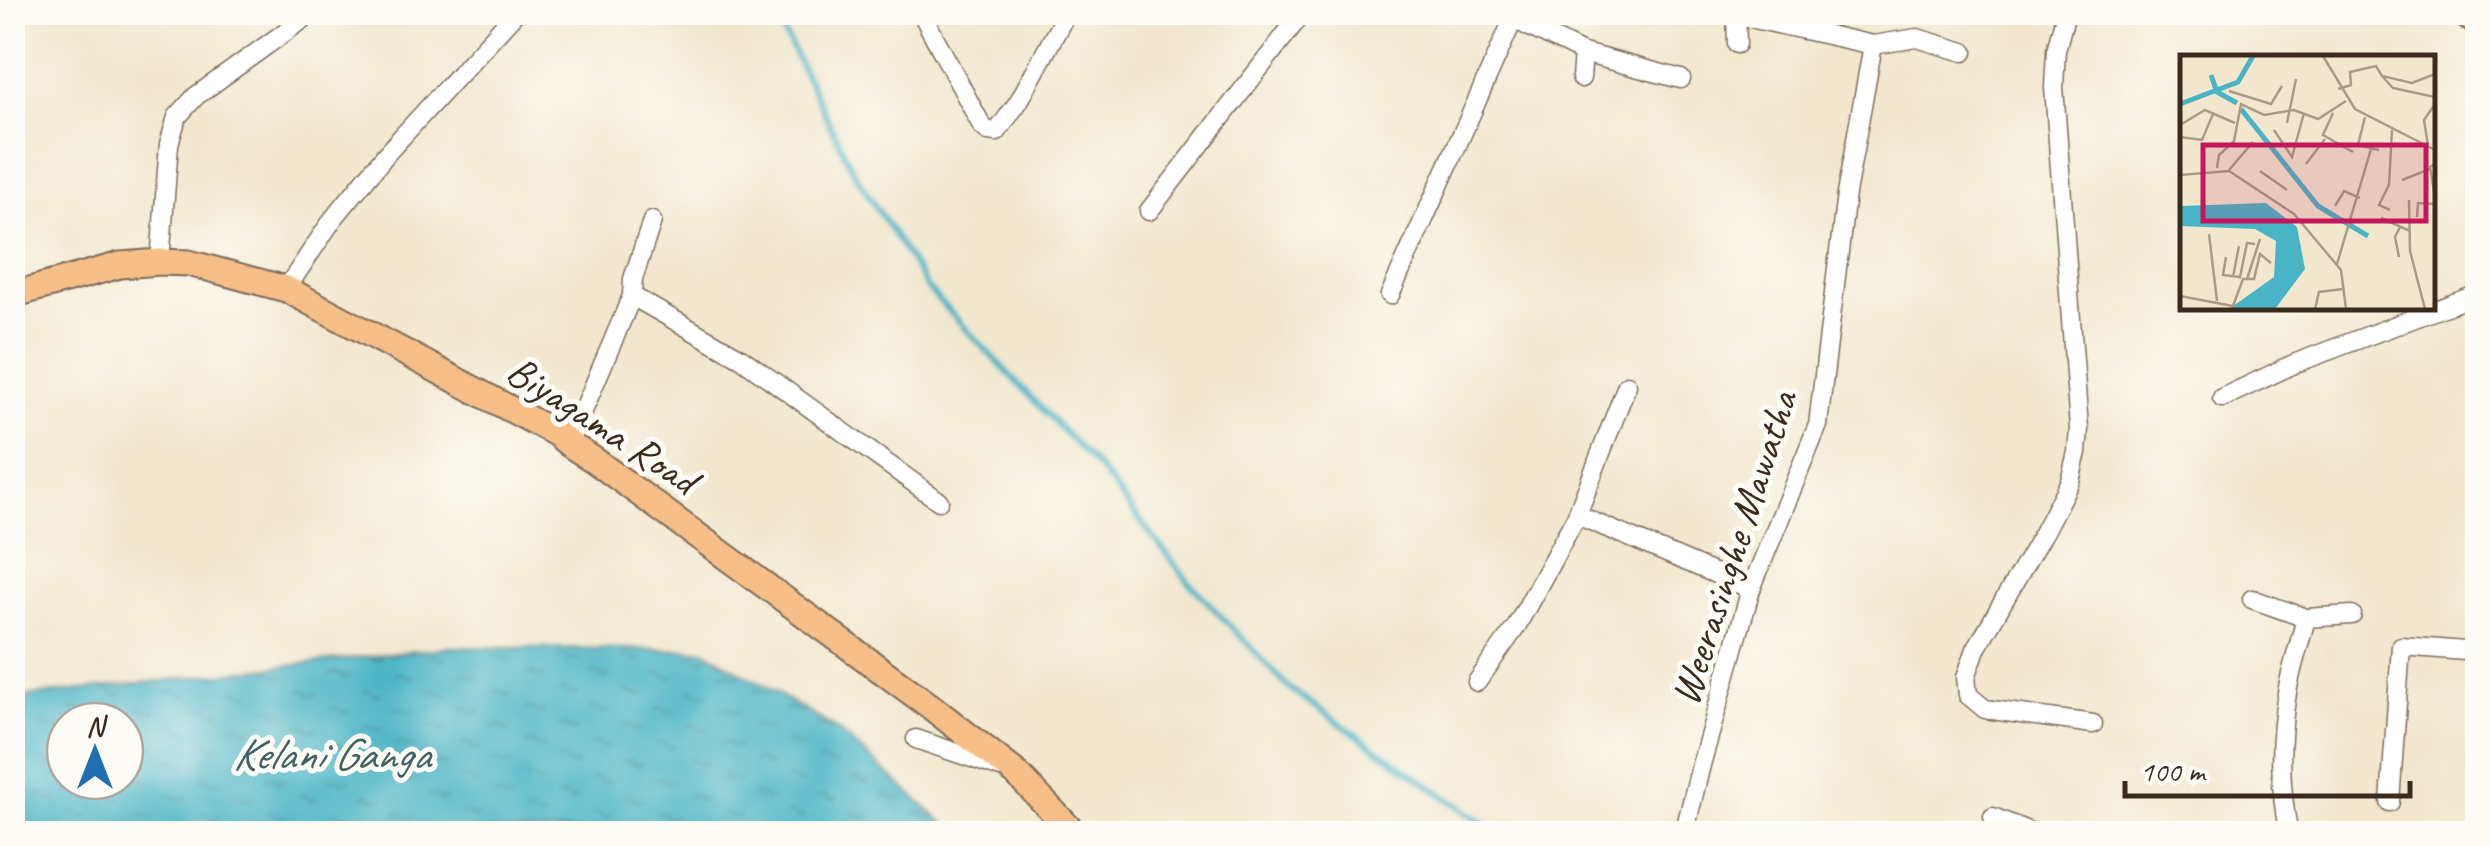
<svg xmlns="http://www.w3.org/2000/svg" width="2490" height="846" viewBox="0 0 2490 846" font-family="Caveat,sans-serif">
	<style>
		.water { fill: url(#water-ripples); stroke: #426f72; stroke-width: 2.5; fill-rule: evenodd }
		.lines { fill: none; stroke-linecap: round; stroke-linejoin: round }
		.stream { stroke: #48b4c5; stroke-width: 6 }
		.street-casing { stroke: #7b6c5b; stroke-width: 21 }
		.primary-casing { stroke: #7b6c5b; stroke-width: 29 }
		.street { stroke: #fff; stroke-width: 18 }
		.primary { stroke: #f7be87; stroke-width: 25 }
		.labels { text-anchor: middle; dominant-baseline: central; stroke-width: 10; stroke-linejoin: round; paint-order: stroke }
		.street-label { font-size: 42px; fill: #3b2a1e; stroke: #fdfcf7 }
		.water-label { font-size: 45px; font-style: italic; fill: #406161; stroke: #fdfcf7 }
		.inset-river { fill: none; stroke: #48b4c5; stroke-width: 5 }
		.inset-road { fill: none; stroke: #a99b87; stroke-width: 2.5 }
		.view { fill: #c2185b; fill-opacity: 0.15; stroke: #c2185b; stroke-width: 5 }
		.inset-edge { fill: none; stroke: #3b2a1e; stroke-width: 5 }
	</style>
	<defs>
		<pattern id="water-ripples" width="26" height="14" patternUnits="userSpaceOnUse" patternTransform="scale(2.5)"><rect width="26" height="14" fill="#48b4c5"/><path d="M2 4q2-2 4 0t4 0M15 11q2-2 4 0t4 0" fill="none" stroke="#3d939f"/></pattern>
	</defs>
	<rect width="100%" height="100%" fill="#fdfcf7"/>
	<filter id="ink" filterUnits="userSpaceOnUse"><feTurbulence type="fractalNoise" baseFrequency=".01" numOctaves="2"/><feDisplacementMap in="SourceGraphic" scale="20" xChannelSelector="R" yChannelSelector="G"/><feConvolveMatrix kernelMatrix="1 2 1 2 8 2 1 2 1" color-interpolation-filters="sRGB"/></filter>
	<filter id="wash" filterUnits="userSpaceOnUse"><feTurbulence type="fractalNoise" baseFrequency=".0048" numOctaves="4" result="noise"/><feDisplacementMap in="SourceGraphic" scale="40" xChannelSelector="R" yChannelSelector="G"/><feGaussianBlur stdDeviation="2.25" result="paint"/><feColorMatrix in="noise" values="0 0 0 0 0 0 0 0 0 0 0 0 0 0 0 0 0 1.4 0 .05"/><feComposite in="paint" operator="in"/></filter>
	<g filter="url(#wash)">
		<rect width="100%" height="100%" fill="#f2e7cd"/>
		<path class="water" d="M450 647 704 650 838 730 955 833H13V698ZM65 721H125V781H65Z"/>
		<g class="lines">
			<polyline class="stream" points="774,12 852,169 928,289 1100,470 1189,582 1289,688 1499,834"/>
		</g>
	</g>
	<g filter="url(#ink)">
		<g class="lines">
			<defs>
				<g id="street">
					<polyline points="921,12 982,126 988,131 997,132 1019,101 1067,12"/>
					<polyline points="1499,12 1583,53 1681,79"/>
					<polyline points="1736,12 1737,44"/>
					<polyline points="1743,12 1750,18 1873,45 1917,38 1964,52"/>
					<polyline points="2066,12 2056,50 2054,87 2079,429 2077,452 2070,481 2044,531 1976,649 1966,677 1968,695 1985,709 2093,724"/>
					<polyline points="1581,78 1583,53"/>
					<polyline points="1149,211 1303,12"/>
					<polyline points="160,262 169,144 177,117 196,96 313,12"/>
					<polyline points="286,289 333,219 387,153 516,12"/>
					<polyline points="1390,295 1513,20"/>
					<polyline points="632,296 741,358 939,501"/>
					<polyline points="2222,398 2296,363 2478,294"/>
					<polyline points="569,444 632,296 633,279 652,221"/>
					<polyline points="1577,515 1627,385"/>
					<polyline points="2252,599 2306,618 2352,615"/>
					<polyline points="1477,682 1516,627 1577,515 1751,589"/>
					<polyline points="916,739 1001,768"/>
					<polyline points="2390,802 2401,646 2478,652"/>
					<polyline points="1993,817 2035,834"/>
					<polyline points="1684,834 1701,765 1751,589 1818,425 1846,194 1873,45"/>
					<path d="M2289 834C2279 788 2279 740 2287 693 2291 668 2300 643 2306 618"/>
				</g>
				<g id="primary">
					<polyline points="2459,12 2478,22"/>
					<polyline points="12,295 120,265 160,262 189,263 286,289 557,434 569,444 594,460 930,706 1016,773 1075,834"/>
				</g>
			</defs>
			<use href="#street" class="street-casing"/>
			<use href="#primary" class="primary-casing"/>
			<use href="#street" class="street"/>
			<use href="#primary" class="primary"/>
		</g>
	</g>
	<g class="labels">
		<g class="street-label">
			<text transform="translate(602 425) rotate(33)">Biyagama Road</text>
			<text transform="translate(1734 548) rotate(-72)">Weerasinghe Mawatha</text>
		</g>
		<g class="water-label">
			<text x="331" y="754">Kelani Ganga</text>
		</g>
	</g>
	<g transform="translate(2180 55)">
		<rect width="255" height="255" fill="#f2e7cd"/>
		<path d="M86 148 117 172 125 214 95 254H49L94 222 96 186 75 174 0 171V151Z" fill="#48b4c5"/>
		<path class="inset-river" d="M31 20 37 37 57 48M0 49 58 27 73 1M61 54 138 151 188 181"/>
		<path class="inset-road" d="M143 1 175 54 255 95M202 21 213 33 255 42M158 34 171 30 170 17 196 11 202 21 232 28 255 19M49 36 91 49 102 31M153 58 143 80 173 97M185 62 178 90 199 95M107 68 116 24M0 70 25 55 55 68M94 75 112 102 124 58M0 82 22 85 33 59M248 90 244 65 255 49M126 109 145 84M255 109 250 112 255 143M37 113 39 100 54 86 61 49 84 60 114 55 138 64 166 46M49 115 73 87M80 116 107 135M0 120 49 116 114 159 161 215 166 254M222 125 250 114M229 145 230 196 245 254M155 151 164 136 180 143M210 155 199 150 209 130 212 75M237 162 238 148 254 149M201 163 230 176M29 179 37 246M46 202 43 220 60 222 67 188 75 189M219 202 215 182 220 172M157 209 191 94M53 222 59 191M67 224 80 184M0 241 53 251 63 224H74L80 199 91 208M135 254 139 237 163 234"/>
		<path class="view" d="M23 90H246V166H23Z"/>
		<rect width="255" height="255" class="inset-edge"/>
	</g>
	<rect width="2490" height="846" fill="none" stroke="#fdfcf7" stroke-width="50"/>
	<g transform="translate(95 751)"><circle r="48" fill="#fdfcf7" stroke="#afa8a0" stroke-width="2.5"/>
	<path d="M0-8L18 38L0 25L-18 38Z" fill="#1f6fb2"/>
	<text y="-15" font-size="28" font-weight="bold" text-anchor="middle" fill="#3b2a1e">N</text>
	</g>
	<path d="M2125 781v15h285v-15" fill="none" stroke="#3b2a1e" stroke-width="5"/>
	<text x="2140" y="781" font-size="30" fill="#3b2a1e" stroke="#fdfcf7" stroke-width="8" paint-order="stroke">100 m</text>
</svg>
